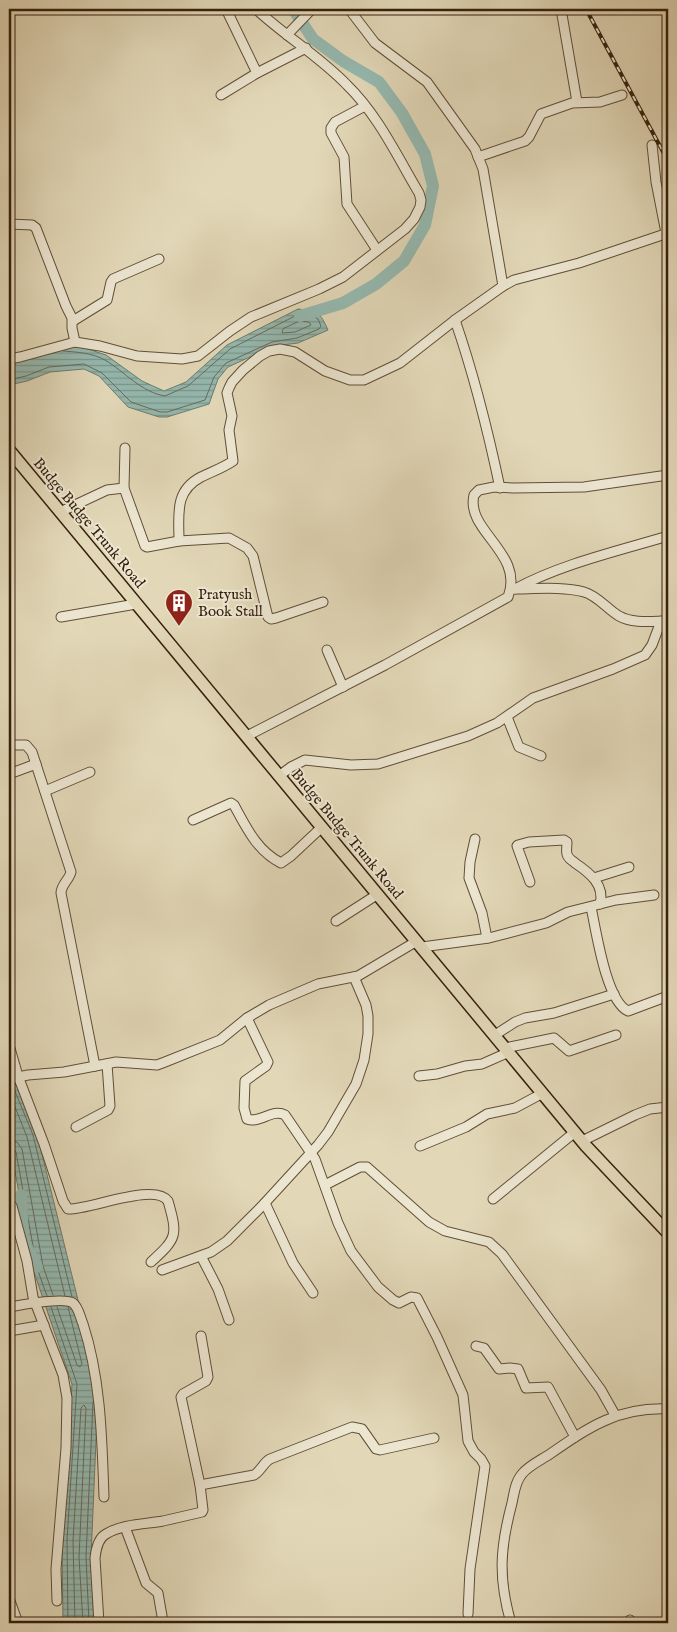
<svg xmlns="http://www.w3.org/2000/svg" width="677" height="1632" viewBox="0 0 677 1632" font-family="'IM FELL English',serif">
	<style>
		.water { fill: url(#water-rules); stroke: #6f7c6e }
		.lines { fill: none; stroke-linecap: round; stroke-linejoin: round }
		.shore { stroke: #666c5e; stroke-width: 1 }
		.river { stroke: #95b9b0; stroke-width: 12 }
		.minor-casing { stroke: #614e37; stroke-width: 11 }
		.major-casing { stroke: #36200c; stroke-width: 14 }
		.minor { stroke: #ece6d1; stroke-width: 9 }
		.major { stroke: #e2d8b8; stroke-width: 11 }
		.rail-casing { stroke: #36200c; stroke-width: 4 }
		.rail { stroke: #ece6d1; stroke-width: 2; stroke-dasharray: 5.5; stroke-linecap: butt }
		.labels { text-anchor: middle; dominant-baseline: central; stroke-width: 4; stroke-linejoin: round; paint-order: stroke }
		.street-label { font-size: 15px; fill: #36200c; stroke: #ece6d1 }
		.poi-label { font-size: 15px; fill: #36200c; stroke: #ece6d1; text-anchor: start }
	</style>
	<defs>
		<pattern id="water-rules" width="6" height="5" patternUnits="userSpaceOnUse" patternTransform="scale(1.25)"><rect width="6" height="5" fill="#95b9b0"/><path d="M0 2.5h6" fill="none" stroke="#7a968e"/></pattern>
	</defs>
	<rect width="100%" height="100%" fill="#e2d8b8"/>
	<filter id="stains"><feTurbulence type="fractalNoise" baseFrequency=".004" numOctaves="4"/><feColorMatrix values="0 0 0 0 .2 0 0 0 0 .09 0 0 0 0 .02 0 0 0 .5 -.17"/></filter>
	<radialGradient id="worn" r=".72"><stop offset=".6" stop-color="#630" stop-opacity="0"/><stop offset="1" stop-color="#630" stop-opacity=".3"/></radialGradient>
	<g class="water">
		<path d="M298 309C318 311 320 312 328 330L298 343 274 346 228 367 218 379 209 404 167 417H159L128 407 99 376 84 369 50 372 27 381 9 385V362L58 346 82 347 106 355 142 381 164 391 186 382 227 345Z"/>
		<polygon points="9,1067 15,1076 37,1134 97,1377 98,1394 91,1557 94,1623 63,1623 62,1540 72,1384 33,1269 9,1139"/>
	</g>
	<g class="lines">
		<g class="shore">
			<polygon points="300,321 309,322 311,325 295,332 282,333 283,329"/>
			<path d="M9 380 26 376 49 367 84 364 102 373 131 402 160 412H167L205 400 214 377 226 363 272 342 297 338 319 329 321 326 318 319 313 316 299 314 230 349 188 386 165 396C141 392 125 372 105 360 92 353 77 352 63 351"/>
			<polyline points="12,1084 33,1135 72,1297"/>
			<polyline points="9,1092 27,1137 65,1296"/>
			<polyline points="9,1141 17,1142 22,1149 43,1266 53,1295"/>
			<polyline points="9,1147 13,1148 16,1152 37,1268 47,1296"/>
			<polyline points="51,1307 77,1384 67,1540 68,1623"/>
			<polyline points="57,1307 77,1365 80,1367 82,1364 68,1307"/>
			<polyline points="75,1623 73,1541 81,1408 84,1405 86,1408 79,1557 83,1623"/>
			<polyline points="89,1623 86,1557 93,1402"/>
		</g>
		<g class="river">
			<polyline points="293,9 313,39 343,61 379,82 402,113 425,154 433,186 425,225 404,261 376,284 343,303 300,316"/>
			<polyline points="21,1195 23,1240 37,1267"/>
		</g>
		<defs>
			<g id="minor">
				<polyline points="349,9 375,43 427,82 475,149 483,169 503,286"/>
				<polyline points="561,9 577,102"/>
				<polyline points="227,11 257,73"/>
				<polyline points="287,35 312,9"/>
				<polyline points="221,95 257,73 306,48"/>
				<polyline points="365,106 335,122 331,128 331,133 344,157 347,204 377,250"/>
				<polyline points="652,145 656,182 666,233"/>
				<polyline points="478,157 525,141 529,137 541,114 572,103 600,102 622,95"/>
				<polyline points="9,224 32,225 36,228 66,306 72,318 72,328 75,342"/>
				<path d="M455 320C474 375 488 431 500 488"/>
				<polyline points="73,321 107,300 111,282 113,279 159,259"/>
				<path d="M9 359 20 357 75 342 100 346 137 356 182 359 198 356 230 331 251 317 319 289 343 277 405 229 414 219 420 207 421 200 419 193C397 156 378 115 347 85 319 56 285 36 256 9"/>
				<polyline points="125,448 124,488 145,546 147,547 179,541 229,538 247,548 253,556 268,617 271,619 276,618 323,602"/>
				<polyline points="60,512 107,490 124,488"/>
				<path d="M179 541C179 515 174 491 201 477 211 472 223 468 233 461L229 430 232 416 227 393 229 388 232 382 243 370 260 356 269 351 280 349 295 352 325 371 350 380H364L400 363 455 320 503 286 514 280 579 263 668 233"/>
				<path d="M511 589C533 589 563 586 584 592 598 596 607 609 619 616 633 624 653 621 668 621"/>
				<path d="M515 589C561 564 618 551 668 536"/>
				<polyline points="61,617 136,604"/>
				<polyline points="327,650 343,687"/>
				<polyline points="507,717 519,747 541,756"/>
				<path d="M247 736 385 665 508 597C525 553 465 531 474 495L479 490 494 487 513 488 584 487 668 475"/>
				<path d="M9 745H26L32 752 71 872C69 880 61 885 61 893L95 1066"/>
				<polyline points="9,774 36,764"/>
				<polyline points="279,776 291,767 305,760 351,765 378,764 468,736 497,723 533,698 613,669 645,655 652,645 661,621"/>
				<polyline points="45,791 90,772"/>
				<path d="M193 820 231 803 234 805C246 827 257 851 281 863L291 856 322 827"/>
				<polyline points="475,839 470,862 469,878 482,913 487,938"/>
				<polyline points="594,878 629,867"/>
				<path d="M530 882 517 846 518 845 529 842 564 840 567 842C567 846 566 851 567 854 568 859 572 860 575 863 590 873 605 885 600 904"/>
				<path d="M591 907C596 930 606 1001 628 1011L668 996"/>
				<polyline points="336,921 378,894"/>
				<polyline points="422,947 489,938 546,923 568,912 616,900 654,895"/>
				<path d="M247 1018 268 1062 266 1066 245 1081 244 1108 247 1119C260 1124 272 1108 285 1115L315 1159 338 1223 351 1251 378 1287 393 1300 399 1303 411 1297 417 1298 437 1337 463 1395 468 1441 474 1452 481 1459 485 1466 470 1569 468 1614"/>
				<polyline points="495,1035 515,1022 525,1018 554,1013 614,994"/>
				<path d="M9 1045 18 1076 44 1144 63 1201 68 1209C89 1210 155 1182 168 1201 178 1236 177 1238 151 1262"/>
				<polyline points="505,1048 554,1038 569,1051 616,1035"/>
				<polyline points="419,1076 437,1074 465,1066 482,1064 509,1052"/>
				<polyline points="9,1079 28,1075 64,1072 116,1062 157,1065 165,1062 220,1040 247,1018 269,1005 318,984 358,976 417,941"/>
				<polyline points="76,1127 108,1110 110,1106 107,1064"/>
				<polyline points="582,1141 635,1115 650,1109 668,1107"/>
				<polyline points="420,1146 466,1127 487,1114 515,1108 543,1093"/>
				<polyline points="325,1185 360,1167 367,1167 429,1222 445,1231 489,1242 502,1254 601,1390 615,1415"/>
				<polyline points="493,1199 575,1132"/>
				<polyline points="265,1203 293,1263 313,1293"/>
				<polyline points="12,1206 27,1261 33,1297 63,1375 67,1398 66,1448 56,1569 57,1601"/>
				<polyline points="201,1256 218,1289 229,1320"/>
				<polyline points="162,1270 211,1252 227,1241 262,1206 318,1145 328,1132 356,1084 364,1060 368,1034 368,1016 366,1005 354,977"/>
				<path d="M9 1307C20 1305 64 1297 73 1303 79 1308 80 1317 83 1324 101 1379 102 1439 104 1497"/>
				<polyline points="9,1331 44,1325"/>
				<polyline points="476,1346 484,1348 499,1369 510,1368 518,1369 526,1388 548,1387 575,1437"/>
				<path d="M200 1485 254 1475C261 1471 263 1463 270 1459L352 1427 362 1429 376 1449 380 1450 434 1438"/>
				<polyline points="125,1527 146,1583 158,1593 162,1616"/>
				<polyline points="9,1598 18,1623"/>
				<polyline points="630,1620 630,1623"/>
				<path d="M99 1623 95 1558C96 1549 98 1538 106 1534 122 1524 146 1524 163 1521 176 1518 189 1515 202 1512L203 1510 200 1485 181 1397 183 1394 206 1381 208 1377 201 1336"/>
				<path d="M511 1623C498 1578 500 1548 512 1503 514 1494 515 1482 522 1474 528 1466 541 1460 550 1454 589 1427 618 1407 668 1409"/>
			</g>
			<polyline id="major" points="9,450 586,1146 668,1233"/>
		</defs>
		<use href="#minor" class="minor-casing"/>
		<use href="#major" class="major-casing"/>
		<use href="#minor" class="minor"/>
		<use href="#major" class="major"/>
		<defs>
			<polyline id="rail" points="586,9 668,161"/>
		</defs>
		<use href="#rail" class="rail-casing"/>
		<use href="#rail" class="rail"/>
	</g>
	<defs>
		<symbol id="building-pin" viewBox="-11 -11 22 30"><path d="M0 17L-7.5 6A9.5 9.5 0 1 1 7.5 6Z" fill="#8f2418" stroke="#ece6d1"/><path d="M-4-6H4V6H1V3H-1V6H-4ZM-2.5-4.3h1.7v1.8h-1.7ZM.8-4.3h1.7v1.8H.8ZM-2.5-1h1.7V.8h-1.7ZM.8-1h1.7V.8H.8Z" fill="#fff"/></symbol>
	</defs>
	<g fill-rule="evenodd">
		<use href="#building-pin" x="163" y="587" width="32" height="43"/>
	</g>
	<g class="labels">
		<g class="street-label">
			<text transform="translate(89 523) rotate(50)">Budge Budge Trunk Road</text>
			<text transform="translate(347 834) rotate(50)">Budge Budge Trunk Road</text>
		</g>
		<g class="poi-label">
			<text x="198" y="594">Pratyush<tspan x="198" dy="17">Book Stall</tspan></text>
		</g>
	</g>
	<rect width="677" height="1632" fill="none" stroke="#e2d8b8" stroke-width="30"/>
	<rect x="10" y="10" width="657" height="1612" fill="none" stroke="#36200c" stroke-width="2.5"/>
	<rect x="15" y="15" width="647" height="1602" fill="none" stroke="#36200c"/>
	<rect width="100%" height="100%" filter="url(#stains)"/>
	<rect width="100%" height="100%" fill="url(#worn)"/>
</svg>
